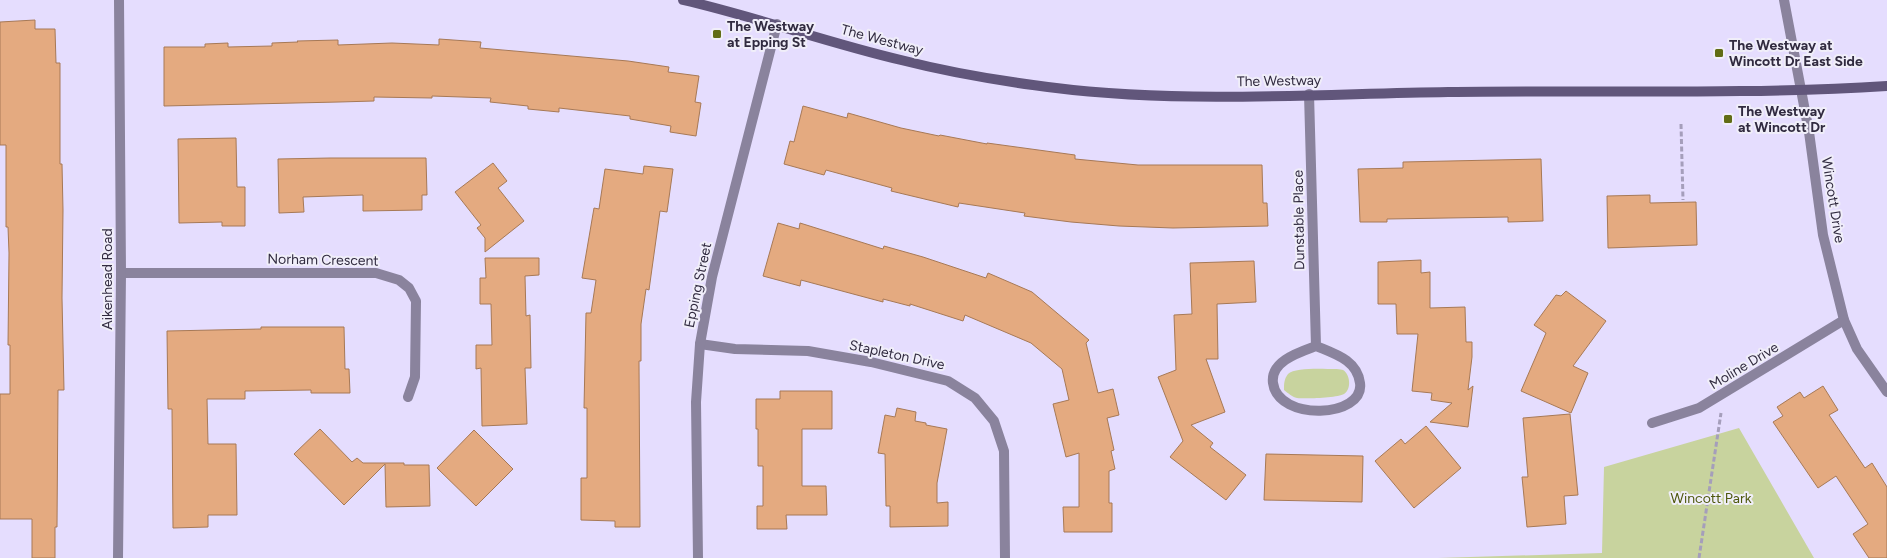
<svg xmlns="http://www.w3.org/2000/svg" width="1887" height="558" viewBox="0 0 1887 558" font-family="Figtree,sans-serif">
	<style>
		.green { fill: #c8d39e }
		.building { fill: #e4aa80; stroke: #a77956 }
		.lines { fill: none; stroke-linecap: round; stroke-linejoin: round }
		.path { stroke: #a59ebb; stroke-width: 3; stroke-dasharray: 5 2.5; stroke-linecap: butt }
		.minor { stroke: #8a839d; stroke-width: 10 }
		.secondary { stroke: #61567b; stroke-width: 10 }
		.poi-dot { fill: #616c15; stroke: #f0eef9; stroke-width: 2 }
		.labels { text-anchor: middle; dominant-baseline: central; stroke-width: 4; stroke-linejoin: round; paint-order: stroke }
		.poi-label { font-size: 14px; font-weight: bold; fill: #312b40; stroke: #f0eef9; text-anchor: start }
		.street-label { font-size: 14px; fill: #312b40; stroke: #f0eef9 }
		.park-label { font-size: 14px; fill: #4e580d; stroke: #f0eef9 }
	</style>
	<rect width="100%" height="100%" fill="#e5ddfe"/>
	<g class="green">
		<path d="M1335 369C1337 369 1340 369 1343 370 1350 374 1352 389 1344 394 1337 398 1306 399 1297 398 1292 397 1288 393 1284 390 1284 384 1284 379 1288 374 1295 367 1324 369 1335 369Z"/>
		<polygon points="1739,428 1814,558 1438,558 1602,553 1604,467"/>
	</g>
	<g class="building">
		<polygon points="35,20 35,29 55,29 56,63 60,63 60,164 62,164 63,210 62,298 64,390 58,390 57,527 55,527 55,558 32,558 32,519 0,519 0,394 10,394 10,345 8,345 9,253 8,227 6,227 6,145 0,145 0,22"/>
		<polygon points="439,39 481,42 480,48 628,61 669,67 668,72 699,76 695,102 701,103 696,136 670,132 671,126 630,119 630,116 559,108 559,112 528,109 528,106 490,102 491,98 432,96 432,98 374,97 374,101 339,102 164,106 164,47 205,47 205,44 228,43 228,47 272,46 272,43 298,42 297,41 338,40 338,45 392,43 439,45"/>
		<polygon points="803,106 847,118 848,113 901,128 939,136 940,135 987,144 987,143 1075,155 1075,159 1138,165 1262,165 1263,203 1267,203 1268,226 1173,228 1119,226 1071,222 1024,216 1025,213 959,203 958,207 891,191 892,188 826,170 824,175 784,164 790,141 794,142"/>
		<polygon points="236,138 237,187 245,187 245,226 222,226 222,222 179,223 178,139"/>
		<polygon points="330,158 426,158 427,195 422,195 422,210 363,211 363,195 303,197 304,212 279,213 278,159"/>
		<polygon points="1541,159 1543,221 1508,222 1508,217 1387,219 1387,222 1360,222 1358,169 1403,168 1403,162"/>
		<polygon points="493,163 507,181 498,188 524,221 485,252 485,238 477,228 481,225 455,192"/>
		<polygon points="644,166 673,169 667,212 660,211 649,290 646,289 641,324 641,361 639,361 640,527 615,527 615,521 581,520 581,478 587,478 587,408 584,408 586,313 591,313 596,280 582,278 594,208 599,209 605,169 643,174"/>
		<polygon points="1650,195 1650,203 1696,202 1697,245 1608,248 1607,196"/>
		<polygon points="778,223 799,229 800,223 883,249 884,246 923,257 986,278 988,273 1032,292 1089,340 1086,343 1098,393 1113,389 1119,415 1107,418 1114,450 1111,451 1115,469 1109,471 1109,503 1112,503 1112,532 1064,532 1063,507 1079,507 1079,453 1066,457 1053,404 1069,400 1062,369 1031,343 965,315 963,321 910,304 910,306 883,299 883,302 801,280 800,286 763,276"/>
		<polygon points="485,258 539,258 539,275 525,276 526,316 530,315 531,368 525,368 527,424 482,426 481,368 476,369 476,345 492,345 491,304 480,304 480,278 486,278"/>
		<polygon points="1421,260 1421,273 1430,272 1430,308 1465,307 1466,342 1472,342 1472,357 1468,390 1473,386 1468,427 1430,422 1452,403 1431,400 1432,393 1412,391 1418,334 1397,334 1396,304 1378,304 1378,262"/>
		<polygon points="1254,261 1256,302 1217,304 1218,359 1206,359 1225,412 1191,425 1213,443 1210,447 1246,475 1226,500 1170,457 1183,441 1158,377 1176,370 1174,315 1192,314 1190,263"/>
		<polygon points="1566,291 1606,321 1573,366 1588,373 1571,413 1521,391 1546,333 1534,325 1556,295 1561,296"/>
		<polygon points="261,327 344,327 345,369 349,369 350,393 311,393 311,390 245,391 245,399 207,399 208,444 236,444 237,515 208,515 208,527 173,528 172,409 168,409 167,331 261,329"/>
		<polygon points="1823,386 1838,410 1829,415 1865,468 1872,463 1887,487 1887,558 1869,558 1853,534 1868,524 1836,476 1818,488 1773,422 1783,416 1777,407 1800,392 1804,398"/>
		<polygon points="780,391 832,391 832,429 802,429 802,486 826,486 827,515 786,515 787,529 757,529 757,506 763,506 763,466 758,466 758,429 756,429 756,399 780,399"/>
		<polygon points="897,408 916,412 915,421 926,423 926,425 947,429 937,483 937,503 948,502 948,526 890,527 890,506 886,506 885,454 878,453 885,415 895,417"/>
		<polygon points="1570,414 1578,495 1564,496 1566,524 1527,527 1522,477 1528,477 1523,418"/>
		<polygon points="1426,426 1461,468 1414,508 1375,461 1401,439 1405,444"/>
		<polygon points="320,429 352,462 357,458 363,463 404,463 404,465 429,465 430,506 386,507 385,464 344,505 294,454"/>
		<polygon points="474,430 513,469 476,506 437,468"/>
		<polygon points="1266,454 1363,456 1362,502 1264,500"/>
	</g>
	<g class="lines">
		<g class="path">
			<polyline points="1681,124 1683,200"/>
			<polyline points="1699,558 1721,413"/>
		</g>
		<g class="minor">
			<polyline points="1784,0 1809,132 1823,235 1844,320 1857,349 1887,392"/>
			<path d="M1309 94 1316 346C1300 352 1270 361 1273 383 1278 422 1365 418 1360 383 1357 360 1335 354 1316 346"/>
			<polyline points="121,273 376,273 399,280 409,288 416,301 415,377 408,397"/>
			<polyline points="700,344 735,349 808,351 871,362 948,381 975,398 994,421 1004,451 1005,558"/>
			<polyline points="1652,423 1699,408 1844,320"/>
			<polyline points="118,558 121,273 119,0"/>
			<polyline points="698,558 696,402 700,344 712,277 777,24"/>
		</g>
		<path class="secondary" d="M683 0C757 17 828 43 901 60 944 71 989 79 1033 85 1170 105 1310 94 1448 92 1594 90 1741 95 1887 86"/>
	</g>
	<g class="poi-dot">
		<rect x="712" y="29" width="10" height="10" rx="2.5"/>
		<rect x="1714" y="48" width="10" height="10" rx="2.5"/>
		<rect x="1723" y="114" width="10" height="10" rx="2.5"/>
	</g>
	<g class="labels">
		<g class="poi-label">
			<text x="727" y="26">The Westway<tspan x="727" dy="16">at Epping St</tspan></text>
			<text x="1729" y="45">The Westway at<tspan x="1729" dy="16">Wincott Dr East Side</tspan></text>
			<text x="1738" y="111">The Westway<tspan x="1738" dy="16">at Wincott Dr</tspan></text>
		</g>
		<g class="street-label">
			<text transform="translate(882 40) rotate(15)">The Westway</text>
			<text transform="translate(1279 81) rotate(-1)">The Westway</text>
			<text transform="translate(1833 200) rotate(81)">Wincott Drive</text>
			<text transform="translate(1299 220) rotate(-91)">Dunstable Place</text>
			<text transform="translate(323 260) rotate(1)">Norham Crescent</text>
			<text transform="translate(107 279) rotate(-90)">Aikenhead Road</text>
			<text transform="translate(698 285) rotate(-78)">Epping Street</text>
			<text transform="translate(897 355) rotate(12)">Stapleton Drive</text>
			<text transform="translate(1744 366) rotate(-31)">Moline Drive</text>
		</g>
		<g class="park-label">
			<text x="1711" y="498">Wincott Park</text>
		</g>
	</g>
</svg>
